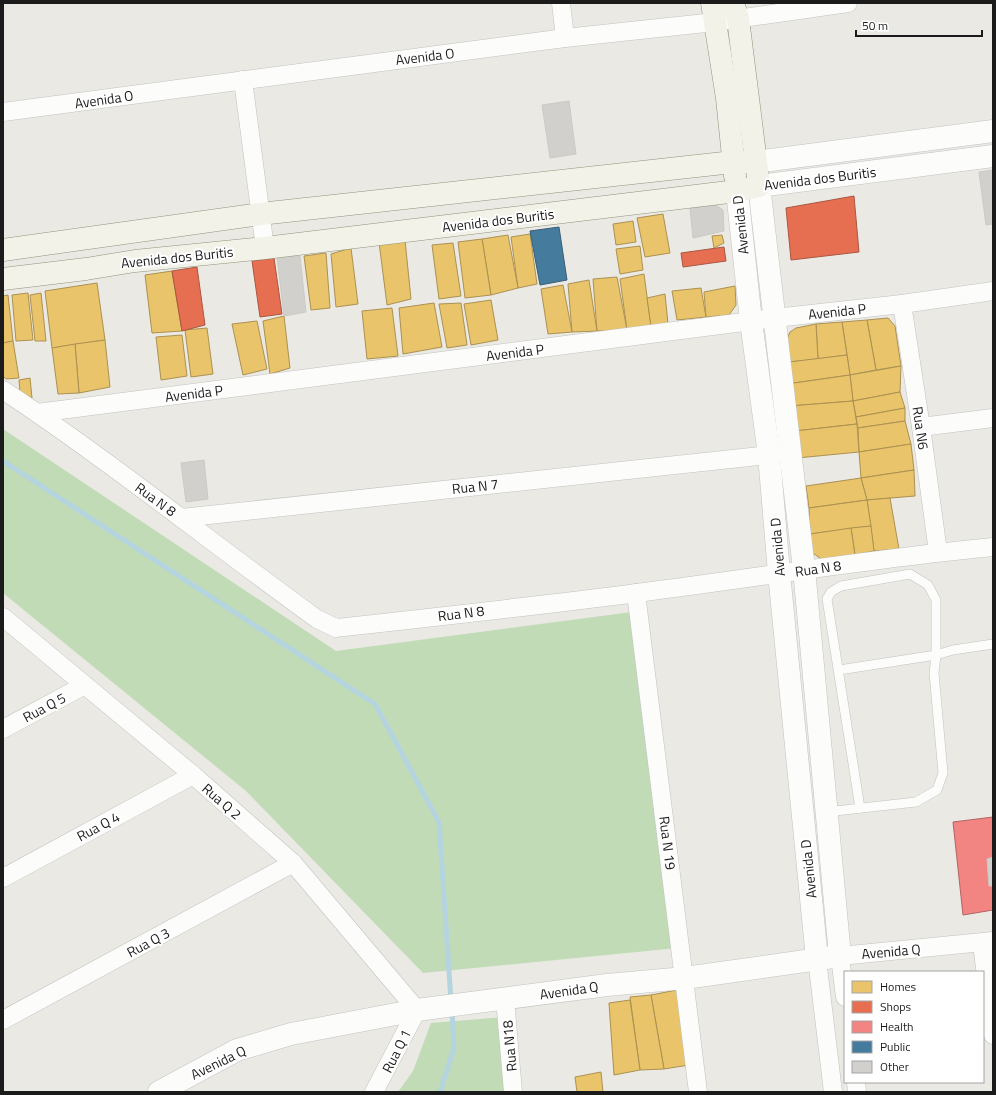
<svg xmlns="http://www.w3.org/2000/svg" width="996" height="1095" viewBox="0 0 996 1095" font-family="'Titillium Web',sans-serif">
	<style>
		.forest { fill: #c1dbb7 }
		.homes { fill: #e9c46a; stroke: #ab9152 }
		.shops { fill: #e76f51; stroke: #aa5641 }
		.health { fill: #f28482; stroke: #b26463 }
		.public { fill: #457b9d; stroke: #385e76 }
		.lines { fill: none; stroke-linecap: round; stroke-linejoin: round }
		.stream { stroke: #b4d4e0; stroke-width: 5 }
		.building { fill: #d2d0cc; stroke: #cdcac5 }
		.service-casing { stroke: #c2c2c0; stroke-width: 10 }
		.minor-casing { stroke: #c2c2c0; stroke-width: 19 }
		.tertiary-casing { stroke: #c2c2c0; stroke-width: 23 }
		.secondary-casing { stroke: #91947c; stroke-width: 23 }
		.service { stroke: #fcfcfb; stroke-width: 9 }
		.minor { stroke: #fcfcfb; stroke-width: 18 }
		.tertiary { stroke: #fcfcfb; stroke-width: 22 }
		.secondary { stroke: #f2f2e8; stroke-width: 22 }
		.labels { text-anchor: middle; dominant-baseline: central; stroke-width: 4; stroke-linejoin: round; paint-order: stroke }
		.street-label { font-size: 14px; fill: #1b1b1b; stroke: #fff }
	</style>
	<rect width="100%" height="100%" fill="#eae9e4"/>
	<g class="forest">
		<polygon points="3,429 336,651 632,612 677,948 423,973 246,791 3,593"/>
		<polygon points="516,1016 514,1092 398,1092 413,1071 431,1023"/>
	</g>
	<g class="homes">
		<polygon points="663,214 670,253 645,257 637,218"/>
		<polygon points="633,221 636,242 616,245 613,224"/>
		<polygon points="530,234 537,284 518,288 511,237"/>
		<polygon points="508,235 518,288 491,295 482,239"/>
		<polygon points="722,235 724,243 714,248 712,236"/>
		<polygon points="482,239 491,295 465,298 458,242"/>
		<polygon points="405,240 411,299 387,305 379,242"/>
		<polygon points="453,243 461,296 439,299 432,245"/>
		<polygon points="640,246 643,270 620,274 616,249"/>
		<polygon points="351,248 358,304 336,307 331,254"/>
		<polygon points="326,253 330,308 311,310 304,256"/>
		<polygon points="172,271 182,331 152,333 145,275"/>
		<polygon points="644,274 651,326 627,330 620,279"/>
		<polygon points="617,277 627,330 597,331 593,279"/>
		<polygon points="589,280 597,331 572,332 568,284"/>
		<polygon points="97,283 105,340 52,348 45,291"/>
		<polygon points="563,285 572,332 548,334 541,289"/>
		<polygon points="735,286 736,305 729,315 706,317 704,292"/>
		<polygon points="701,288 706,317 677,320 672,291"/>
		<polygon points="28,293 33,340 16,341 12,295"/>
		<polygon points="41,293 46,341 35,341 30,295"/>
		<polygon points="665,294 668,324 651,326 647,298"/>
		<polygon points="8,295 13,341 3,343 3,296"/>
		<polygon points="491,300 498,340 471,345 464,304"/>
		<polygon points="434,303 442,347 403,354 399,308"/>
		<polygon points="461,303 467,345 447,348 439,304"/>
		<polygon points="392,308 398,356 367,359 362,311"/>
		<polygon points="284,316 290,368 270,374 263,321"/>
		<polygon points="888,318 895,326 901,366 876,370 867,320"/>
		<polygon points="867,320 876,370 850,375 842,322"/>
		<polygon points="257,321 267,369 243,375 232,324"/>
		<polygon points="842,322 847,355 818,359 816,324"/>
		<polygon points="816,324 818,359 789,362 786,341 790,332 796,328"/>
		<polygon points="207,328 213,374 191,377 185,330"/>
		<polygon points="182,335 187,376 161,380 156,337"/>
		<polygon points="105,340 110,387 79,393 75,344"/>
		<polygon points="13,341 19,378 6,379 3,376 3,343"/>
		<polygon points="75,344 79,393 58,394 52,348"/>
		<polygon points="847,355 850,375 787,384 789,362"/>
		<polygon points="901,366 900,392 853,401 850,375"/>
		<polygon points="850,375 853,401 790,406 787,384"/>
		<polygon points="30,378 32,398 20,392 19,380"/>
		<polygon points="900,392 905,408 856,417 853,401"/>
		<polygon points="853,401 857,424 795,431 790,406"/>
		<polygon points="905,408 905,421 858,428 856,417"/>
		<polygon points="905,421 911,444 859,452 858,428"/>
		<polygon points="857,424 859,452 797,458 795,431"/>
		<polygon points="911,444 914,470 861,478 859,452"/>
		<polygon points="914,470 915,496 867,500 861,478"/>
		<polygon points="861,478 867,500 809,508 806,486"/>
		<polygon points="890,498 899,549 874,551 867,500"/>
		<polygon points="867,500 871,526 810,534 809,508"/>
		<polygon points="871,526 874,551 855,555 851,528"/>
		<polygon points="851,528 855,555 824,561 810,551 810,534"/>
		<polygon points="682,989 689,1065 664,1069 651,995"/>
		<polygon points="651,995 664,1069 640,1070 630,997"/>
		<polygon points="630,1000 640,1070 614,1075 609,1003"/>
		<polygon points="601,1072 603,1092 577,1092 575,1077"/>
	</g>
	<g class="shops">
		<polygon points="854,196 859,252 791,260 786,208"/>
		<polygon points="724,247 726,261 683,267 681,253"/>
		<polygon points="274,258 282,314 260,317 252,261"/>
		<polygon points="197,267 205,325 182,331 172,271"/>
	</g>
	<polygon class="health" points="993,817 993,910 963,915 953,822"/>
	<polygon class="public" points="559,227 567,280 540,285 530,231"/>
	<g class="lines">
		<g class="stream">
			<polyline points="3,461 375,704 439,822 451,1001"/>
			<polyline points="440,1092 454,1048 452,1011"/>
		</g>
	</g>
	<g class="building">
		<polygon points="569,101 576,154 550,158 542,105"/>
		<polygon points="993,170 993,224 986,225 979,172"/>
		<polygon points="716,205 723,210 724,231 693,238 690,208"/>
		<polygon points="300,256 306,312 284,316 277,257"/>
		<polygon points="204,460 208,499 186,502 181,463"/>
		<polygon points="993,857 993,886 989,886 987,859"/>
	</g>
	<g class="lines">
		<defs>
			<g id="service">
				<polyline points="839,670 936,655 936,600 928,585 910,574 841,586 831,592 827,599 860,808"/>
				<polyline points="826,812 916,802 937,790 943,773 934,673 936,655 953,650 993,644"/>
			</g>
			<g id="minor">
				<polyline points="561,3 565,38"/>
				<polyline points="243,80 265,248"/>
				<polyline points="3,112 565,38 715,22 848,3"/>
				<polyline points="902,304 921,427 938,552"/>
				<path d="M3 390C111 462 212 543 317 619L336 628C436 617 537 606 637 593 756 578 874 558 993 547"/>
				<polyline points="37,413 775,318 902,304 993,291"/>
				<polyline points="921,427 993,418"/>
				<polyline points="181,518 769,455"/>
				<polyline points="636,593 698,1092"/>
				<polyline points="3,617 193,775 293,863 417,1010 374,1092"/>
				<polyline points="3,729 85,685"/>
				<polyline points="3,878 193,775"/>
				<polyline points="982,943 993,1035"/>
				<polyline points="817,959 833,1092"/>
				<polyline points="845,997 840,956 993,941"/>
				<polyline points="505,999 513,1092"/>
				<polyline points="3,1020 293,863"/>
				<polyline points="856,1082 857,1092"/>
			</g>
			<g id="tertiary">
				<polyline points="756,162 993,131"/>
				<polyline points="737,191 751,321 769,455 779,573 817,959"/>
				<polyline points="159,1092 237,1050 291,1034 417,1010 607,985 685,978 840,956 804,569 759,186 993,156"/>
			</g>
			<g id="secondary">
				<polyline points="712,3 727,98 735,176"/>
				<polyline points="3,250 260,214 733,162 756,162"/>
				<polyline points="3,279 86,269 135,261 265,248 737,191 759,186 738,19 733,3"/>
			</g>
		</defs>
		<use href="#service" class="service-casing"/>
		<use href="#minor" class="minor-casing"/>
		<use href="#tertiary" class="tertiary-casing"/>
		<use href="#secondary" class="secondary-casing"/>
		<use href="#service" class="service"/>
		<use href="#minor" class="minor"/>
		<use href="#tertiary" class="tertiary"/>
		<use href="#secondary" class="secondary"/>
	</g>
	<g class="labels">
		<g class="street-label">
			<text transform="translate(425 56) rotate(-7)">Avenida O</text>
			<text transform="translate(104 99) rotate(-8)">Avenida O</text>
			<text transform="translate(820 178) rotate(-7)">Avenida dos Buritis</text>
			<text transform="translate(498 220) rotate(-7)">Avenida dos Buritis</text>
			<text transform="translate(740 225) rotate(-96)">Avenida D</text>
			<text transform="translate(177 257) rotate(-6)">Avenida dos Buritis</text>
			<text transform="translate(837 311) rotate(-6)">Avenida P</text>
			<text transform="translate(515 352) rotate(-7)">Avenida P</text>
			<text transform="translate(194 393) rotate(-7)">Avenida P</text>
			<text transform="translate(921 428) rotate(82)">Rua N6</text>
			<text transform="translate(475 486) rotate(-6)">Rua N 7</text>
			<text transform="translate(156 499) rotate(36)">Rua N 8</text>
			<text transform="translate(777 547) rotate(-95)">Avenida D</text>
			<text transform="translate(818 568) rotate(-8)">Rua N 8</text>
			<text transform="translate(461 613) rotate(-7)">Rua N 8</text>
			<text transform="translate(44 707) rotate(-28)">Rua Q 5</text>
			<text transform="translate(222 801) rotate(41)">Rua Q 2</text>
			<text transform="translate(98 826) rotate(-28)">Rua Q 4</text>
			<text transform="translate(668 843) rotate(83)">Rua N 19</text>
			<text transform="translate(808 869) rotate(-96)">Avenida D</text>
			<text transform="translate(148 942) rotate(-28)">Rua Q 3</text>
			<text transform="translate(891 951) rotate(-5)">Avenida Q</text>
			<text transform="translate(569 990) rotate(-8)">Avenida Q</text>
			<text transform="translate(509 1046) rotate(-95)">Rua N18</text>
			<text transform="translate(396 1051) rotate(-63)">Rua Q 1</text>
			<text transform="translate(218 1062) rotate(-26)">Avenida Q</text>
		</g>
	</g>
	<rect width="996" height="1095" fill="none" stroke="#1b1b1b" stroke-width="8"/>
	<rect x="844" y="971" width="140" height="112" fill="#ffffff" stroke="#a4a4a4"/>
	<rect x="852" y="981" width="20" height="12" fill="#e9c46a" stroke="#a4a4a4"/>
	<text x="880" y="991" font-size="12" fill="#1b1b1b">Homes</text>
	<rect x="852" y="1001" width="20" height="12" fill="#e76f51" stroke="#a4a4a4"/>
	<text x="880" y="1011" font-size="12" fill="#1b1b1b">Shops</text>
	<rect x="852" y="1021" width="20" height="12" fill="#f28482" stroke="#a4a4a4"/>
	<text x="880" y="1031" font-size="12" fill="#1b1b1b">Health</text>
	<rect x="852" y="1041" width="20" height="12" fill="#457b9d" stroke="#a4a4a4"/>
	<text x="880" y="1051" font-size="12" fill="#1b1b1b">Public</text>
	<rect x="852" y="1061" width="20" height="12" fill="#d2d0cc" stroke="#a4a4a4"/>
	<text x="880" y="1071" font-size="12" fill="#1b1b1b">Other</text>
	<path d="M856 30v6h126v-6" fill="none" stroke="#1b1b1b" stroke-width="2"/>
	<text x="862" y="30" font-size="12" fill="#1b1b1b" stroke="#ffffff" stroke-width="3" paint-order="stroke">50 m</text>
</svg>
